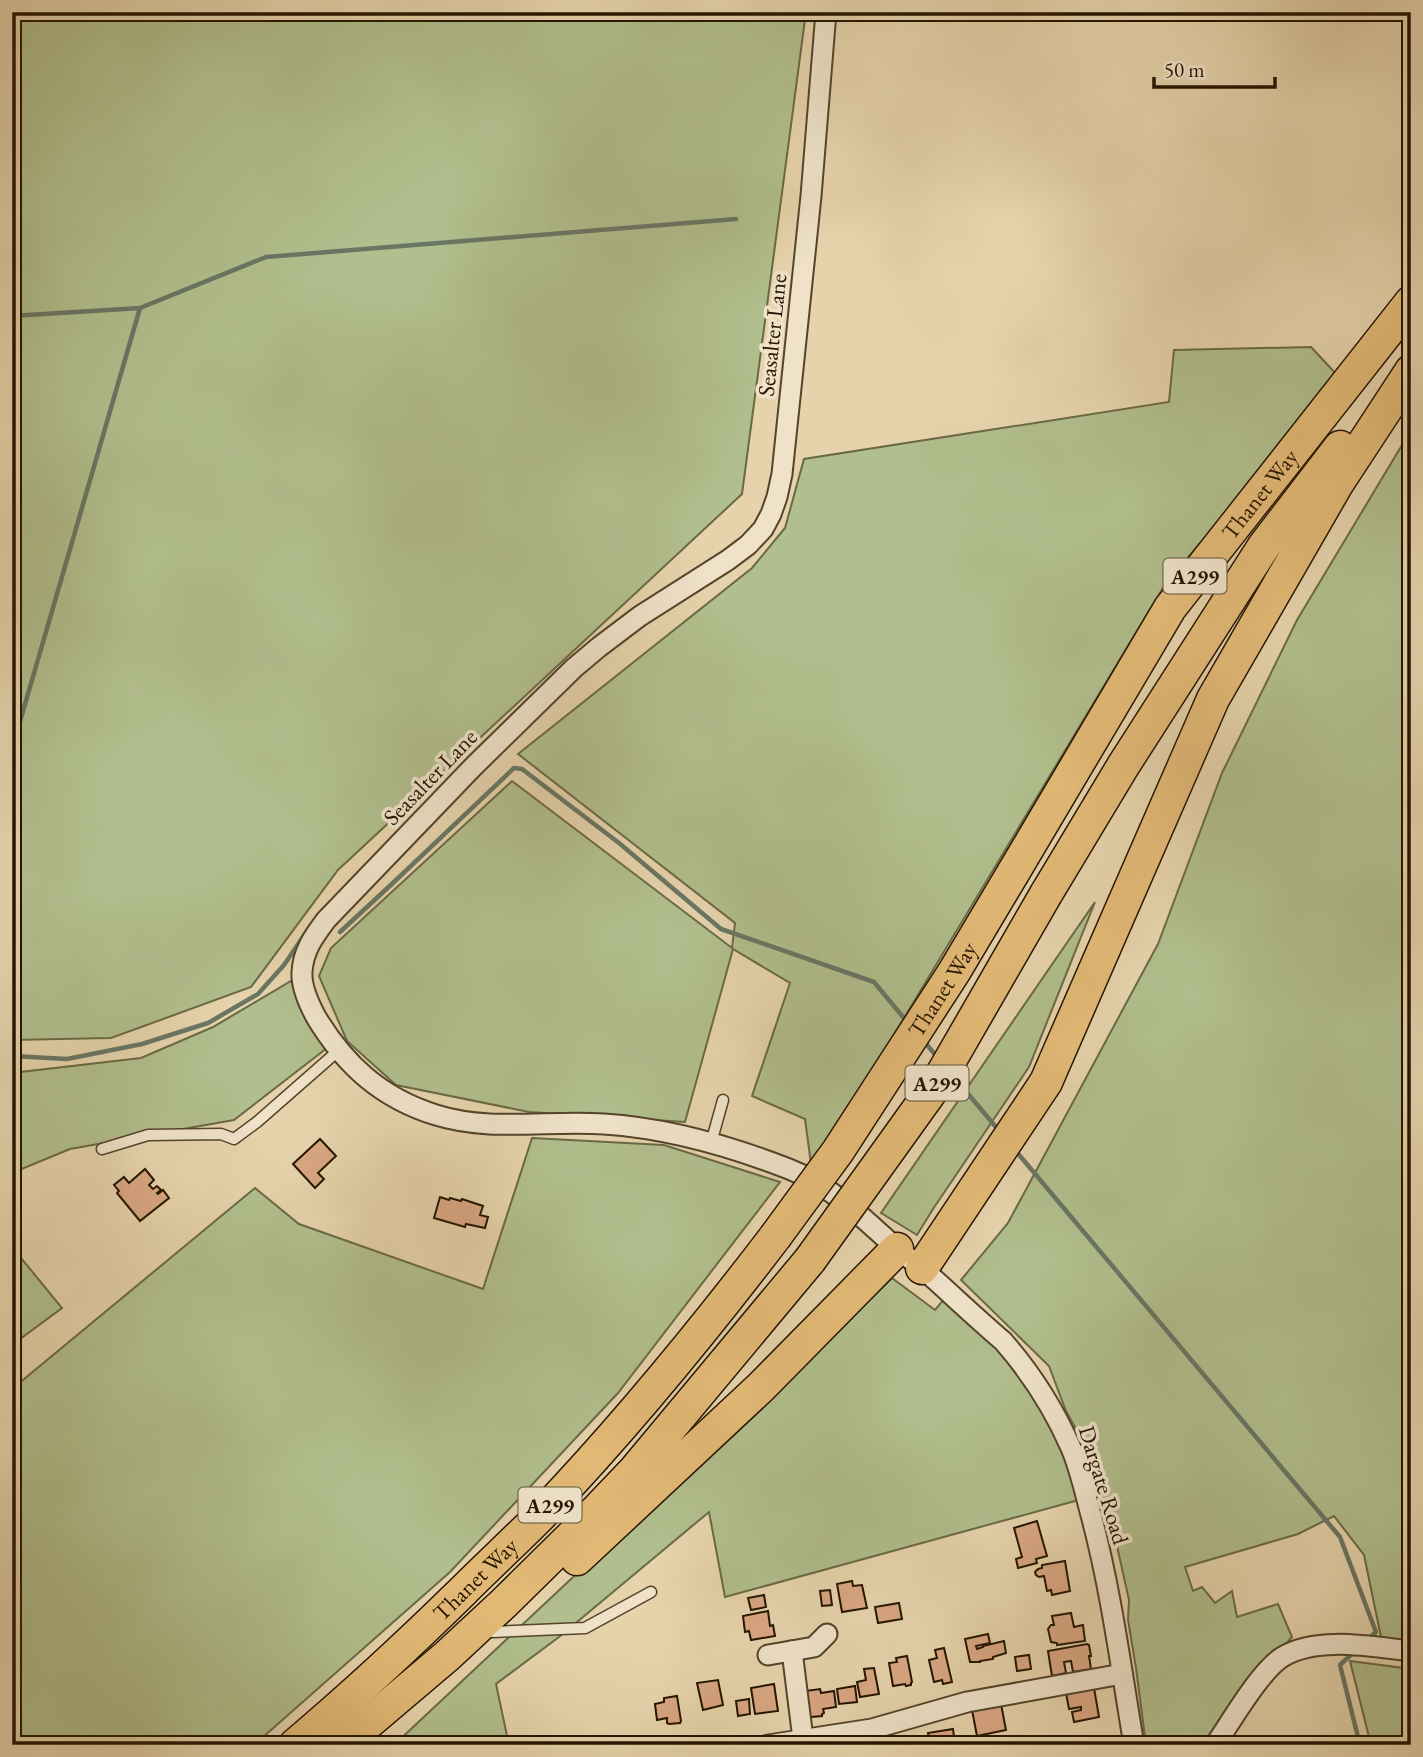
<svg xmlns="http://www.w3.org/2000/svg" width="1423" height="1757" viewBox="0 0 1423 1757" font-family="'EB Garamond',serif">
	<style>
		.green { fill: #b1be8d; stroke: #6a6946; stroke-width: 2 }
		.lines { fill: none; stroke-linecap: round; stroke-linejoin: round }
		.stream { stroke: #697664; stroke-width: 4.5 }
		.building { fill: #d9a783; stroke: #241400; stroke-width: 2 }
		.service-casing { stroke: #54442b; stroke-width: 13 }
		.minor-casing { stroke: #54442b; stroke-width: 23 }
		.trunk-casing { stroke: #241400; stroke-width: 35 }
		.service { stroke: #efe2c9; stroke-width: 10 }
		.minor { stroke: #efe2c9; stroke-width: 19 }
		.trunk { stroke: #e3ba76; stroke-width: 32 }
		.trunk-bridge-casing { stroke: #241400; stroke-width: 35; stroke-linecap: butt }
		.trunk-bridge { stroke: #e3ba76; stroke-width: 32 }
		.labels { text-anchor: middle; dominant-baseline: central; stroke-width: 7; stroke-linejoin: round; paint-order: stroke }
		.shield { fill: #efe2c9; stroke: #61523c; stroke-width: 2 }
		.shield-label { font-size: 21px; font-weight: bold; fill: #241400 }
		.street-label { font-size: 23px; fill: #241400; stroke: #efe2c9 }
	</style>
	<rect width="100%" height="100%" fill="#e6d3ac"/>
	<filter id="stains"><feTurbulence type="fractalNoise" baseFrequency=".00286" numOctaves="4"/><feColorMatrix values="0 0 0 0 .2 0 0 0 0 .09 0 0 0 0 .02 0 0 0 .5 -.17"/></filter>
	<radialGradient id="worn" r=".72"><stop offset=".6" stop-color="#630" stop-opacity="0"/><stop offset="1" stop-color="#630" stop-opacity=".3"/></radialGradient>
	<g class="green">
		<polygon points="12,12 806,12 742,494 338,870 251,987 111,1038 12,1040"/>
		<polygon points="1311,347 1339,377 1164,586 812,1171 805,1119 752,1096 790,983 733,949 685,1122 529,1112 396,1085 347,1041 319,976 331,948 512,781 732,948 735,923 518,754 752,568 785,528 804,459 1169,402 1174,350"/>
		<polygon points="1411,433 1411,1642 1381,1637 1364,1555 1334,1516 1298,1534 1185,1567 1193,1591 1202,1587 1215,1603 1232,1591 1237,1617 1278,1604 1292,1637 1251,1684 1208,1745 1146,1745 1136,1668 1128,1620 1129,1600 1115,1537 1081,1438 1066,1411 1049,1366 961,1280 1008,1223 1158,944 1222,773 1297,620 1402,445"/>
		<polygon points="1095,902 1029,1067 933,1209 917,1235 881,1213"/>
		<polygon points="291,981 327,1048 234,1120 70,1149 12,1173 12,1073 141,1058 213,1027"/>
		<polygon points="532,1138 664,1145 780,1182 618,1393 450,1572 254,1745 12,1745 12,1389 255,1188 299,1224 483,1289"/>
		<polygon points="12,1247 62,1308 12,1345"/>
		<path d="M892 1278 935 1310 945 1298C975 1327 1007 1354 1031 1388 1055 1420 1066 1460 1080 1497L1075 1501 725 1597 709 1512 559 1637 496 1684 509 1745H394Z"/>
		<polygon points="1350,1661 1411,1669 1411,1745 1371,1745"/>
	</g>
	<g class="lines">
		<g class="stream">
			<polyline points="12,316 140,308 266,257 736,219"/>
			<polyline points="12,749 140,308"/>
			<polyline points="340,932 394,882 514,768 522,769 619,843 721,929 874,982 908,1023"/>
			<polyline points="923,1040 937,1057"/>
			<polyline points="12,1056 67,1059 142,1044 208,1023 258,994 284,965 309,928"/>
			<polyline points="954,1077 1000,1132"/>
			<polyline points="1015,1150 1340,1537 1376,1632 1368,1639"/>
			<polyline points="1354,1652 1340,1665 1360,1745"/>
		</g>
	</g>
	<g class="building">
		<polygon points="320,1139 336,1156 318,1173 324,1179 315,1188 293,1164"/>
		<polygon points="145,1169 154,1180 149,1185 153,1189 157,1186 161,1190 157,1193 158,1194 163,1190 169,1198 140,1221 117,1193 119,1191 114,1185 124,1177 129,1183"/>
		<polygon points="440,1197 449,1200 450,1198 461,1201 462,1199 483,1206 480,1215 488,1217 485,1228 466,1224 465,1227 434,1218"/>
		<polygon points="1037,1521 1047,1556 1036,1559 1037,1563 1018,1568 1016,1559 1022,1557 1014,1528"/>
		<polygon points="1065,1561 1070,1591 1052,1595 1051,1590 1047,1591 1044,1576 1039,1577 1036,1575 1035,1572 1038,1569 1042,1568 1042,1565"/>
		<polygon points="852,1581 853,1586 862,1585 867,1608 842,1612 837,1584"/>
		<polygon points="830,1590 832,1605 822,1606 820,1591"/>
		<polygon points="764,1595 766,1607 751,1610 748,1598"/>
		<polygon points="899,1603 902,1619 878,1623 875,1607"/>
		<polygon points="768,1611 770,1626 773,1625 775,1636 751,1640 749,1631 745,1632 743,1616"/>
		<polygon points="1071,1613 1074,1627 1083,1625 1085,1641 1057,1645 1057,1643 1051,1642 1048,1629 1051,1625 1054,1625 1052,1616"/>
		<polygon points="988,1634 990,1643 976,1646 977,1649 983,1647 983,1646 1004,1641 1006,1653 993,1657 993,1659 980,1661 980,1662 970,1662 965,1639"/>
		<polygon points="1087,1644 1089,1645 1091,1656 1089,1656 1091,1669 1073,1672 1071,1661 1064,1662 1066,1673 1052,1676 1048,1651"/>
		<polygon points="944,1648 952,1682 943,1684 942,1680 934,1682 929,1660 937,1658 935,1650"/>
		<polygon points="1029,1655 1031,1669 1017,1671 1015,1657"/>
		<polygon points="907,1656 912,1682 911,1683 911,1685 906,1686 905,1684 893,1686 889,1663 897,1662 896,1658"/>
		<polygon points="874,1668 879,1694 860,1697 857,1682 866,1680 864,1669"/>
		<polygon points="718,1680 723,1705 703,1710 697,1683"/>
		<polygon points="774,1684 778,1711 755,1714 751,1688"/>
		<polygon points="855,1686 857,1702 839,1704 837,1689"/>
		<polygon points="1094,1688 1099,1717 1074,1722 1072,1712 1081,1710 1081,1707 1069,1709 1066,1693"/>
		<polygon points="820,1689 821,1693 834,1691 836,1707 823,1709 824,1713 822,1714 822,1716 811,1717 809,1716 805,1691"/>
		<polygon points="677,1696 681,1721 680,1723 669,1724 667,1723 667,1718 657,1720 655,1704 664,1702 664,1698"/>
		<polygon points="749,1699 750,1714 738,1716 736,1701"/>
		<polygon points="1001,1704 1006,1730 977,1736 972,1710"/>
		<polygon points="953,1729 955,1745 930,1745 928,1733"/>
		<polygon points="920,1737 922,1745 894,1745 894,1743"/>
		<polygon points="1102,1739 1103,1745 1071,1745 1071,1744"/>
	</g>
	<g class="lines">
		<defs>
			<g id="service">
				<polyline points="711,1143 723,1100"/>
				<polyline points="102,1149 148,1135 221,1134 234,1139 257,1122 338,1051"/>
				<polyline points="493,1632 585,1628 651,1592"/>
			</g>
			<g id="minor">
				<path d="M826 12 811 196 782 474 777 497 771 514 763 529 748 545 728 560 640 616 599 647 574 668 474 766 326 920C314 936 303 951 302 972 301 987 309 1004 316 1017 345 1065 381 1098 436 1115 490 1132 548 1120 604 1124 667 1128 730 1146 789 1169 830 1185 863 1218 895 1247 904 1255 915 1262 924 1270 951 1294 976 1318 1003 1341 1031 1373 1054 1409 1071 1448 1080 1469 1085 1493 1091 1515 1111 1590 1121 1668 1134 1745"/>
				<polyline points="792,1651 803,1739"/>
				<polyline points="768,1655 814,1647 827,1634"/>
				<polyline points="768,1745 872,1729 967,1702 1122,1674"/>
				<path d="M1215 1745C1231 1722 1261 1669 1284 1656 1318 1636 1373 1647 1411 1651"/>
			</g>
			<g id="trunk">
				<path id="s1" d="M1013 873 1170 608 1411 302"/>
				<polyline points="1046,894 1123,766 1264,546 1340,447"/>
				<polyline points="922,1268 1046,1082 1213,699 1337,484 1411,371"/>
				<polyline points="577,1559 761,1387 897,1249"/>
				<path id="s2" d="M295 1745C353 1696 409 1644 463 1591 488 1566 514 1542 539 1517 623 1429 701 1334 775 1237"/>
				<polyline points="342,1745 447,1656 504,1603 571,1537 635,1470 810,1260"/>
			</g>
		</defs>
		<use href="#service" class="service-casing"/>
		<use href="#minor" class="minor-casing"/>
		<use href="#trunk" class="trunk-casing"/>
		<use href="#service" class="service"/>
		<use href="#minor" class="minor"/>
		<use href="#trunk" class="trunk"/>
		<defs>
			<g id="trunk-bridge">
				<path id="s3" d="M775 1237 838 1151 954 972 1013 873"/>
				<polyline points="810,1260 937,1083 1046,894"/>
			</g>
		</defs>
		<use href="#trunk-bridge" class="trunk-bridge-casing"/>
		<use href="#trunk-bridge" class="trunk-bridge"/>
	</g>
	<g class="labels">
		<g class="shield">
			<rect x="1163.5" y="558.5" width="63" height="35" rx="5"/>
			<rect x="905.5" y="1065.5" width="63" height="35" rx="5"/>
			<rect x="518.5" y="1487.5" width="63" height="35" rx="5"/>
		</g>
		<g class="shield-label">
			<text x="1195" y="576">A299</text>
			<text x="937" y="1083">A299</text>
			<text x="550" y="1505">A299</text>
		</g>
		<g class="street-label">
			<text transform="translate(772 335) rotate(-84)">Seasalter Lane</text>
			<text stroke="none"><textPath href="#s1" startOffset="453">Thanet Way</textPath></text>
			<text transform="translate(430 777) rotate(-46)">Seasalter Lane</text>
			<text stroke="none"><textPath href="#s3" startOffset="299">Thanet Way</textPath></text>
			<text transform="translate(1104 1485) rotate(73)">Dargate Road</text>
			<text stroke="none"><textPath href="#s2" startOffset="245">Thanet Way</textPath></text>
		</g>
	</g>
	<rect width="1423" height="1757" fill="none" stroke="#e6d3ac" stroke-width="42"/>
	<rect x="14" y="14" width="1395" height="1729" fill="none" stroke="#241400" stroke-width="3.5"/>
	<rect x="21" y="21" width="1381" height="1715" fill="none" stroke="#241400" stroke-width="2"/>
	<path d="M1154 77v10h121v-10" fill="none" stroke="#241400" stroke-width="3.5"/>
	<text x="1164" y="77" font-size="21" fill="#241400" stroke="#efe2c9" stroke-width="5" paint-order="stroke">50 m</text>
	<rect width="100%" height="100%" filter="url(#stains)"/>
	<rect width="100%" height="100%" fill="url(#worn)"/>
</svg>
